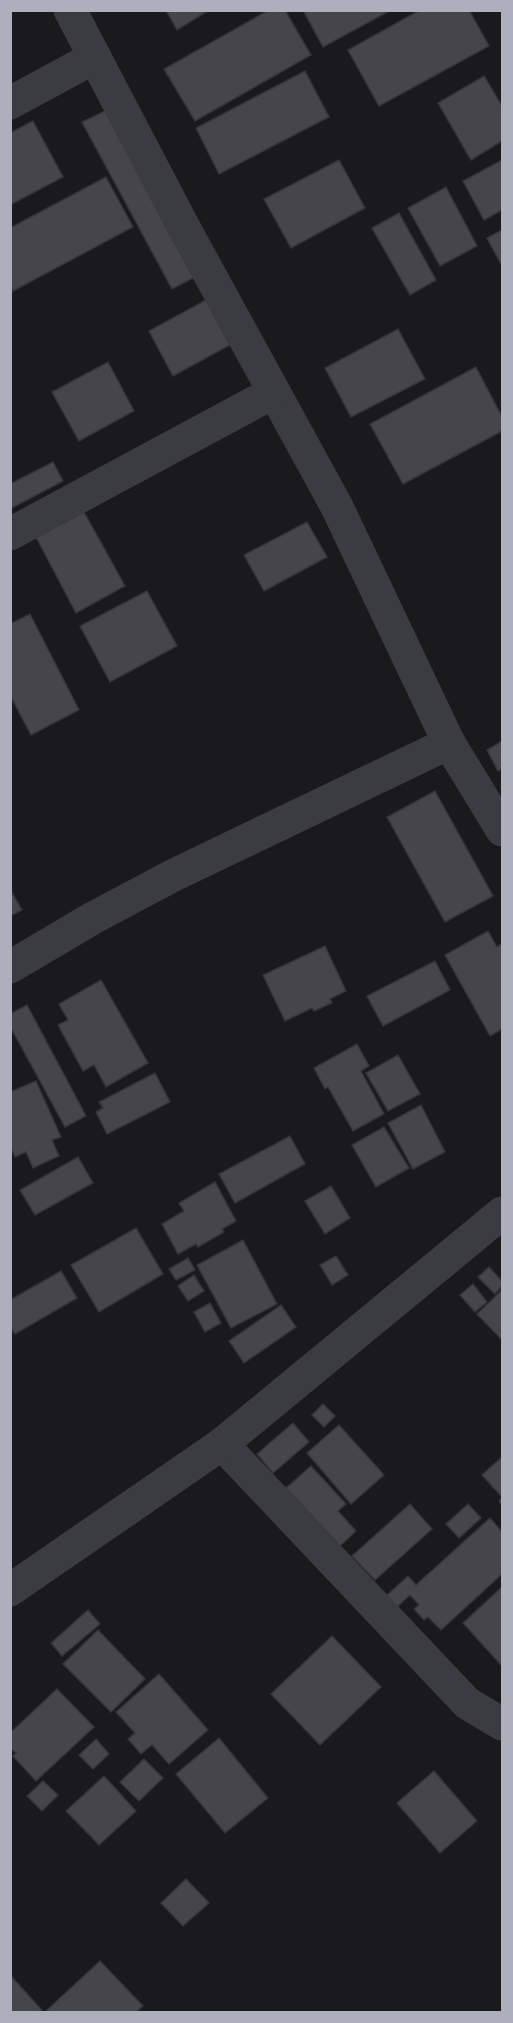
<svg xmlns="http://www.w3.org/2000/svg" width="513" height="2023" viewBox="0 0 513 2023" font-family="Karla,sans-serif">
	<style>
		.building { fill: #45454a; stroke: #353439; stroke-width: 1.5 }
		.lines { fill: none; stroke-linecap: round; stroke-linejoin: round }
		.minor { stroke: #3b3c42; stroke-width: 33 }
	</style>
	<rect width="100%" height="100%" fill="#1a1a1d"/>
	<g class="building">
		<polygon points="166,10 209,10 177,30"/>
		<polygon points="269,10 285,10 311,55 195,121 164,69"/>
		<polygon points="303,10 391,10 323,47"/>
		<polygon points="420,10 469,10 489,46 379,106 348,50"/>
		<polygon points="305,71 329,117 219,174 196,128"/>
		<polygon points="484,76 502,106 502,141 471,160 438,103"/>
		<polygon points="105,111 195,277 172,289 82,122"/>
		<polygon points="33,121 63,177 10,205 10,133"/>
		<polygon points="339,160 365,208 291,248 264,199"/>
		<polygon points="502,160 502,210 484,220 463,181"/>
		<polygon points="106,177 133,227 13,291 10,286 10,228"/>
		<polygon points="446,187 477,246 440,266 408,208"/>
		<polygon points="399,213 436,280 410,295 372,228"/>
		<polygon points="502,230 502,266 487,238"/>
		<polygon points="206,300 230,345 173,376 149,331"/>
		<polygon points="398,329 425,379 351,417 325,368"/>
		<polygon points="108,362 134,411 79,441 52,392"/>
		<polygon points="476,367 502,417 502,431 403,484 370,424"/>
		<polygon points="53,462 63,481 10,509 10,484"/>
		<polygon points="84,512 125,586 76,613 36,537"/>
		<polygon points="307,522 327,557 264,591 244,555"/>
		<polygon points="147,591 177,646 110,682 80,626"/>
		<polygon points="30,614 79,710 31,735 10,695 10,624"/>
		<polygon points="502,741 502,768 498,771 487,750"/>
		<polygon points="435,791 493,896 445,922 387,817"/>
		<polygon points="10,889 22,910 10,916"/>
		<polygon points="488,931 497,947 501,944 502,947 502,1029 490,1036 445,955"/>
		<polygon points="325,946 346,991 330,999 332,1003 314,1011 312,1008 285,1021 263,975"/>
		<polygon points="435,961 450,990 383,1026 367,996"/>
		<polygon points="101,980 148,1063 106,1087 94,1065 83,1071 58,1025 68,1020 59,1004"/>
		<polygon points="27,1005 86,1116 65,1127 10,1026 10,1014"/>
		<polygon points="357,1044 369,1066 361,1071 384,1114 353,1131 328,1087 325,1089 314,1068"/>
		<polygon points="398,1055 420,1094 388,1111 366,1073"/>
		<polygon points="155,1073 170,1102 107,1134 96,1112 103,1108 99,1102"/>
		<polygon points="36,1081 61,1137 52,1140 59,1156 33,1168 26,1152 15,1157 10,1146 10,1092"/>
		<polygon points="421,1105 445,1152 413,1169 388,1123"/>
		<polygon points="384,1127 409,1168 376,1187 352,1145"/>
		<polygon points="290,1136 305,1164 235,1203 219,1174"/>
		<polygon points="78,1157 93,1183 35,1215 20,1190"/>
		<polygon points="215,1182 236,1221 222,1229 224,1232 198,1247 196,1244 178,1254 162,1224 184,1211 179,1203"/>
		<polygon points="331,1186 350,1218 325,1234 305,1201"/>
		<polygon points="136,1228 163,1274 99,1312 71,1265"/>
		<polygon points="243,1240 277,1304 231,1328 197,1265"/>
		<polygon points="336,1256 348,1275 332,1285 320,1265"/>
		<polygon points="188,1258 195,1270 176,1280 169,1269"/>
		<polygon points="489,1267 502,1281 502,1286 495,1294 478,1277"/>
		<polygon points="61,1271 77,1298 15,1334 10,1326 10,1300"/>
		<polygon points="194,1275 204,1291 188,1301 178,1286"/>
		<polygon points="473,1284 487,1302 475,1312 460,1295"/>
		<polygon points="502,1290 502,1340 477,1314"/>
		<polygon points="210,1303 221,1323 205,1332 194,1312"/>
		<polygon points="281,1305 296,1327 244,1363 229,1341"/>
		<polygon points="323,1404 335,1416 324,1427 312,1415"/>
		<polygon points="293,1423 309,1442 273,1473 257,1454"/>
		<polygon points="339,1425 384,1475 351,1504 307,1453"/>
		<polygon points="502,1457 502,1505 499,1501 502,1497 482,1475"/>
		<polygon points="311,1466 346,1504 338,1511 356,1531 340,1546 286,1488"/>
		<polygon points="410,1504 432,1529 375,1580 352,1556"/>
		<polygon points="468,1504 481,1518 459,1538 446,1524"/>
		<polygon points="490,1518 502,1532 502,1574 441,1630 428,1617 424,1620 414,1609 419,1605 410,1595 396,1608 386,1596 408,1576 416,1585"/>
		<polygon points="502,1587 502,1666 463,1623"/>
		<polygon points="88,1610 100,1624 62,1656 51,1643"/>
		<polygon points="98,1630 145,1679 111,1712 63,1664"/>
		<polygon points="332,1636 381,1687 320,1745 271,1694"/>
		<polygon points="159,1674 208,1730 169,1764 152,1745 141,1754 128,1739 135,1733 116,1712"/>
		<polygon points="57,1689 94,1727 36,1781 13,1756 16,1753 10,1748 10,1733"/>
		<polygon points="219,1738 268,1798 225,1833 176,1774"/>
		<polygon points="96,1739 109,1754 93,1769 79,1755"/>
		<polygon points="144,1759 163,1778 139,1801 120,1782"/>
		<polygon points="434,1771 477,1821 440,1853 397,1803"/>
		<polygon points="104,1776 136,1811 99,1845 66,1811"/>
		<polygon points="43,1781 58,1795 42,1811 27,1796"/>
		<polygon points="186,1879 209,1903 183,1926 161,1903"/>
		<polygon points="100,1961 143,2006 136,2012 45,2012"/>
		<polygon points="10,1975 42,2010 39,2012 10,2012"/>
	</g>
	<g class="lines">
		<g class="minor">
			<polyline points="70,10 182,224 337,507 449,743 502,830"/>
			<polyline points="10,103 95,57"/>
			<polyline points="10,534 274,392"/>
			<polyline points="10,967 93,918 172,876 449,743"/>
			<polyline points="222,1444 467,1703 502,1724"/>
			<polyline points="10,1590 222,1444 502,1213"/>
		</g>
	</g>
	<rect width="513" height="2023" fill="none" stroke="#adb0bc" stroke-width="24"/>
</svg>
